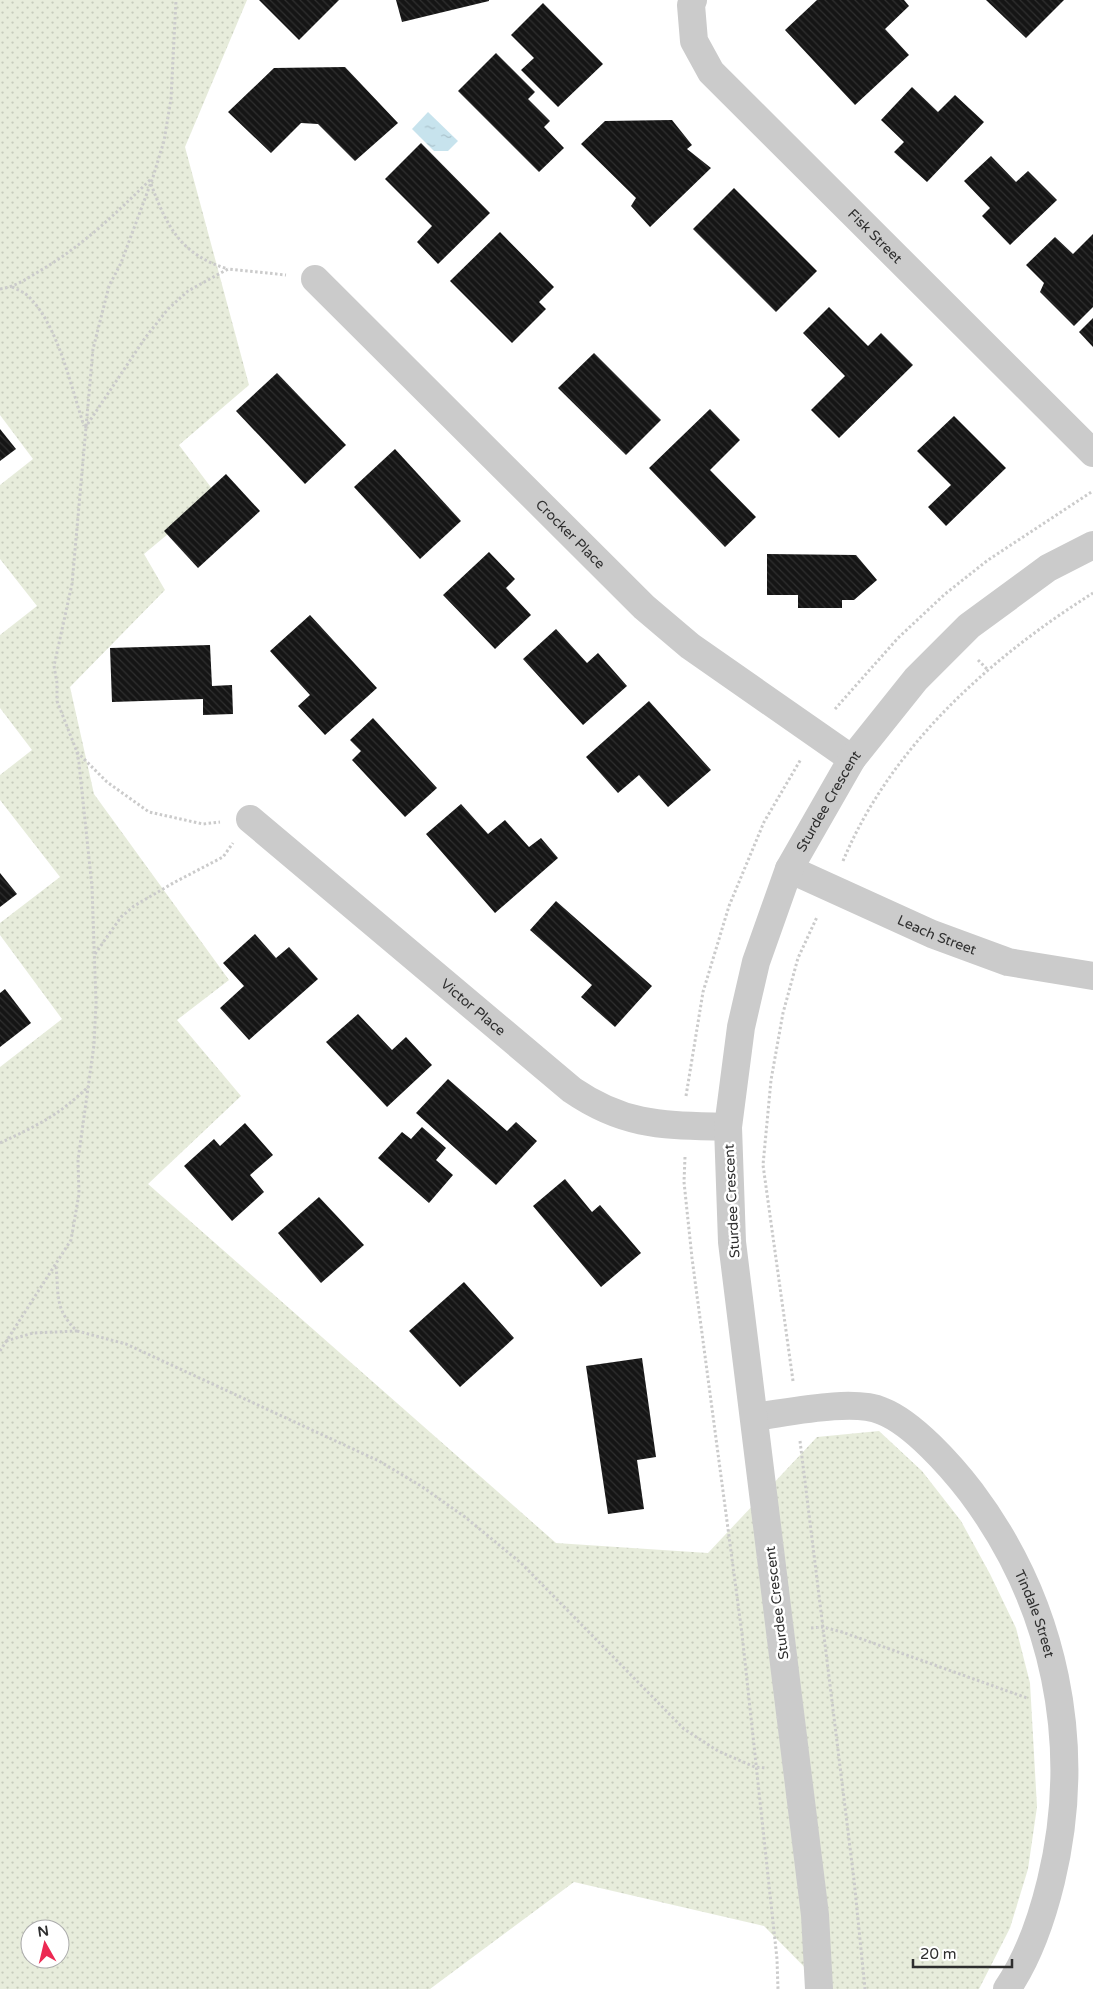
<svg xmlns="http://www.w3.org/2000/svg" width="1093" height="1989" viewBox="0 0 1093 1989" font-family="'Varela Round',sans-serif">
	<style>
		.park { fill: url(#park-dots); fill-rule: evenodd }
		.water { fill: url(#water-ripples) }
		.building { fill: url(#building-back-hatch) }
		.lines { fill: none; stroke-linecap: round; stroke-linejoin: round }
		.path { stroke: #cbcbcb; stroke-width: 3; stroke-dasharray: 2.5 2.5; stroke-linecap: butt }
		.minor { stroke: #cbcbcb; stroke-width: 28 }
		.labels { text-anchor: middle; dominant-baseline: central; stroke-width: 5; stroke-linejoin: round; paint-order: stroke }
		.street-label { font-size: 14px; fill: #2e2e2e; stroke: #fff }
	</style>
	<defs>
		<pattern id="park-dots" width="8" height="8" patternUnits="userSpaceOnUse" patternTransform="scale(1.25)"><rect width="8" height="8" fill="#e7ecdb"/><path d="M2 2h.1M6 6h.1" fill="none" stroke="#c6cbbc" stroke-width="1.8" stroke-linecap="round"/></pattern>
		<pattern id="water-ripples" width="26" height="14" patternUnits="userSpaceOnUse" patternTransform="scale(1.25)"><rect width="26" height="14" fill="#c7e3ed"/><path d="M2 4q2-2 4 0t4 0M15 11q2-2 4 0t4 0" fill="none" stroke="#abc3cc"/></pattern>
		<pattern id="building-back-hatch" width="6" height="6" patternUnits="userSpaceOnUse" patternTransform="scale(1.25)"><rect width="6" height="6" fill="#151515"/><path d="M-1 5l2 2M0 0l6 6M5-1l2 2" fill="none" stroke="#2f2f2f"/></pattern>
	</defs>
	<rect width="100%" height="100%" fill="#fff"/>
	<path class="park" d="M0 0H247L185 147 249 385 179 445 216 494 144 554 165 590 70 687 94 794 229 980 177 1020 241 1096 148 1184 556 1543 708 1553 817 1437 879 1431 922 1471 961 1521 990 1574 1016 1628 1030 1683 1037 1807 1028 1869 1010 1928 979 1989H826L764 1926 574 1882 430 1989H0V1067L62 1019 0 935V923L60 877 0 800V775L32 750 0 708V635L37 606 0 559V485L33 459 0 415ZM30 1929H60V1959H30Z"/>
	<polygon class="water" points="428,112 458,141 448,151 434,151 412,129"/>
	<g class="building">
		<polygon points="259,0 339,0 299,40"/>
		<polygon points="396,0 489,0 489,1 402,22"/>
		<polygon points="817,0 904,0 909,6 885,29 909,55 855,105 785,30"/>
		<polygon points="986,0 1064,0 1026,38"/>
		<polygon points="543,3 603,64 558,107 521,70 534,58 511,35"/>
		<polygon points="496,53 535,92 528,99 550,121 544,127 564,148 539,172 458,91"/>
		<polygon points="345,67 398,123 355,161 318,124 301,123 271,153 228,112 274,68"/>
		<polygon points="912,87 938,112 955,95 984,122 927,182 894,152 904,142 881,120"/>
		<polygon points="672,120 692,145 687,149 711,168 650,227 631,206 636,198 581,144 605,121"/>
		<polygon points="421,143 490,213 438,264 417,242 432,226 385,179"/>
		<polygon points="991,156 1016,182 1028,171 1057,200 1010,245 982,216 990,208 964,181"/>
		<polygon points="734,188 817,271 776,312 693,229"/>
		<polygon points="500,232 554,287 539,302 546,309 512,343 450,281"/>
		<polygon points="1093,234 1093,307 1074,326 1040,292 1044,283 1026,265 1055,237 1073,254"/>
		<polygon points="829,307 868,346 881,333 913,365 839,438 811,410 845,376 803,333"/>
		<polygon points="1093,318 1093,347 1079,332"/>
		<polygon points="594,353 661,420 626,455 558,388"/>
		<polygon points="277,373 346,445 305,484 236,411"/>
		<polygon points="710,409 740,440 710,470 756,517 725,547 649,468"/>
		<polygon points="954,416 1006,468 946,526 928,507 951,485 917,451"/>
		<polygon points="0,429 16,449 0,461"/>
		<polygon points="395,449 461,521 420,559 354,487"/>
		<polygon points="226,474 260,511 198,568 164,531"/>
		<polygon points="489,552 515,579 506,588 531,615 495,649 443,595"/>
		<polygon points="767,554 856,555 877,580 854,600 842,600 842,608 798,608 798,595 767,595"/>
		<polygon points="310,615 377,688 325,735 298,706 310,695 270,651"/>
		<polygon points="556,629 587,663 598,653 627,686 583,725 523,659"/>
		<polygon points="210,645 212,686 232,685 233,714 203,715 203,699 112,702 110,648"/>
		<polygon points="649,701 711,770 668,807 639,775 618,793 586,757"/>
		<polygon points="373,718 437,788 405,817 352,760 361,751 350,740"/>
		<polygon points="461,804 488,834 505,820 529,847 541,838 558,858 495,913 426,834"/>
		<polygon points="0,873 17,894 0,907"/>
		<polygon points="556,901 652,986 615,1027 581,997 592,985 530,930"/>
		<polygon points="255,934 276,958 289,947 318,979 249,1040 220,1008 244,986 223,963"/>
		<polygon points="5,989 31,1023 0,1047 0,993"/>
		<polygon points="358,1014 392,1050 406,1037 432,1065 387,1107 326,1042"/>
		<polygon points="448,1079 507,1131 516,1122 537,1141 496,1185 416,1113"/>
		<polygon points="245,1123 273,1155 250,1175 264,1192 232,1221 184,1166 214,1139 220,1146"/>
		<polygon points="422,1127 446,1148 436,1160 453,1175 429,1203 378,1158 402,1132 411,1139"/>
		<polygon points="565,1179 592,1212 600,1205 641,1253 601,1287 533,1206"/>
		<polygon points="319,1197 364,1245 321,1283 278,1233"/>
		<polygon points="464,1282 514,1338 460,1387 409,1331"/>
		<polygon points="642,1358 656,1457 637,1460 644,1509 608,1514 586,1366"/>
	</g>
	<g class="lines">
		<g class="path">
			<path d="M151 184C167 227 181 255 228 269"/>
			<path d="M12 287C19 290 26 293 31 299 59 329 71 387 84 426"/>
			<path d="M0 289C15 287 26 279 38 272 84 245 114 215 151 179"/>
			<polyline points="85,428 145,338 168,309 188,291 228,269 286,275"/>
			<polyline points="978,660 988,670"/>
			<polyline points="835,709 898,638 945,594 988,560 1093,491"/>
			<polyline points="77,752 107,782 149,812 203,824 220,822"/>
			<path d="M843 861C891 746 990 658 1093 593"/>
			<polyline points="95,954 121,917 134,906 175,882 223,857 233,843"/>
			<polyline points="686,1096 703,992 729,906 764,822 801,759"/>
			<path d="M0 1143C38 1125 58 1116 89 1086"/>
			<polyline points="685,1157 684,1182 692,1258 742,1634 777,1959 778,1989"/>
			<polyline points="77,1331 126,1344 379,1461 421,1486 465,1517 521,1563 684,1729 718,1751 755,1767 766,1768"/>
			<path d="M6 1341 33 1333 77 1331C54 1309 59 1295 56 1265"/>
			<polyline points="0,1351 71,1240 79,1194 78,1160 94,1045 96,1003 92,887 79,763 77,752 57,701 57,683 54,666 72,584 93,349 109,286 121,263 153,177 164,141 171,99 176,0"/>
			<polyline points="793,1381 763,1165 771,1080 783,1013 798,958 817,917"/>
			<polyline points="800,1441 854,1880 865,1989"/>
			<polyline points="811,1628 823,1627 842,1632 1027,1698"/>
		</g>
		<g class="minor">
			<path id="s1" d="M693 0 691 5 694 41 711 72 1093 453"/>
			<path id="s2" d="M315 279 644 607 690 646 852 759"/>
			<path id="s3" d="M250 819 572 1090C626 1127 665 1125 728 1127"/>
			<path id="s4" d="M789 869 932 934 1008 962 1093 976"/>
			<path id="s5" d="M754 1417C786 1413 853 1398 882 1411 913 1423 951 1466 971 1492 1055 1604 1084 1744 1051 1881 1042 1918 1029 1957 1007 1989"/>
			<path id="s6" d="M819 1989 815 1915 732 1242 728 1127 741 1027 756 962 789 869 852 759 916 679 969 626 1048 568 1093 545"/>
		</g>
	</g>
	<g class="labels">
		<g class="street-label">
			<text stroke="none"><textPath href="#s1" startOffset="309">Fisk Street</textPath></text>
			<text stroke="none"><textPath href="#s2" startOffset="361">Crocker Place</textPath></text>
			<text stroke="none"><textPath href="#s6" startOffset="1212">Sturdee Crescent</textPath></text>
			<text stroke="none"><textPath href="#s4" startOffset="162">Leach Street</textPath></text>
			<text stroke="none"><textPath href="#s3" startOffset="292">Victor Place</textPath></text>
			<text transform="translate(732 1201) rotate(-93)">Sturdee Crescent</text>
			<text transform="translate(777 1603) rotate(-97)">Sturdee Crescent</text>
			<text stroke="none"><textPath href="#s5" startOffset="389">Tindale Street</textPath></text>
		</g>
	</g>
	<g transform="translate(45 1944) rotate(352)"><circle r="24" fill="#ffffff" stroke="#ababab"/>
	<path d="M0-4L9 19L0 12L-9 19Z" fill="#ec2952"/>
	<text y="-8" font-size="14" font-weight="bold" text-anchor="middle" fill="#2e2e2e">N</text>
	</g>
	<path d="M913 1959v8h99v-8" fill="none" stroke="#2e2e2e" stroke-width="2.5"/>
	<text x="920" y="1959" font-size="15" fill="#2e2e2e" stroke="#ffffff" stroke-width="4" paint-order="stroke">20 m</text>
</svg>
